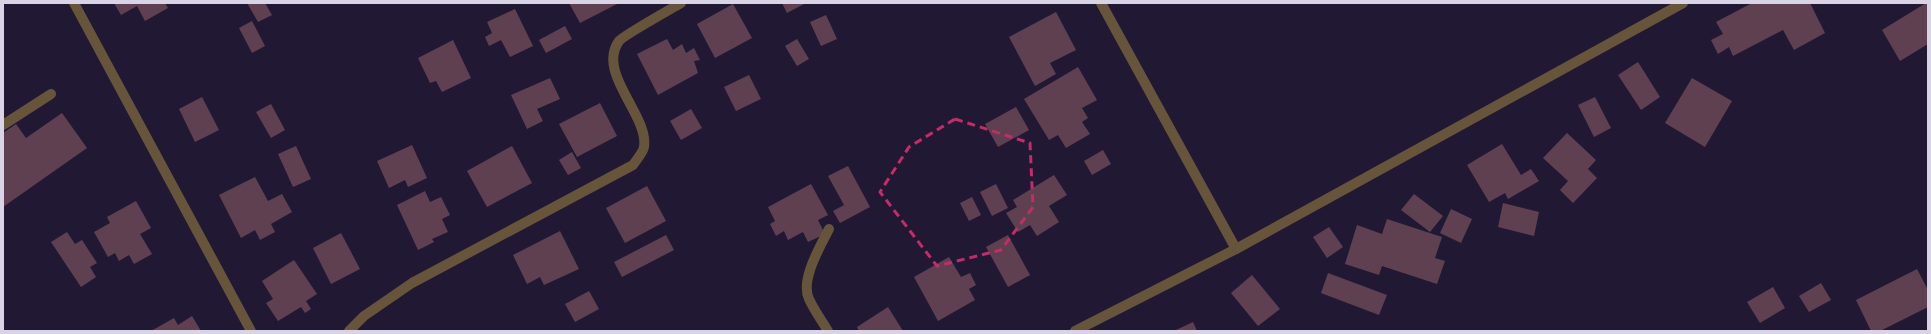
<svg xmlns="http://www.w3.org/2000/svg" width="1931" height="334" viewBox="0 0 1931 334" font-family="Inter,sans-serif">
	<style>
		.building { fill: #5f4051 }
		.lines { fill: none; stroke-linecap: round; stroke-linejoin: round }
		.service { stroke: #66553a; stroke-width: 10 }
		.minor { stroke: #66553a; stroke-width: 10 }
		.marked { fill: none; stroke: #c42b69; stroke-width: 3; stroke-dasharray: 8 5; stroke-linejoin: round }
	</style>
	<rect width="100%" height="100%" fill="#211933"/>
	<g class="building">
		<polygon points="114,3 165,3 168,8 145,21 137,6 121,15"/>
		<polygon points="247,3 265,3 272,15 258,22"/>
		<polygon points="569,3 619,3 580,23"/>
		<polygon points="782,3 806,3 787,13"/>
		<polygon points="1752,3 1810,3 1825,33 1794,50 1783,30 1733,56 1729,47 1718,54 1711,40 1723,34 1716,22"/>
		<polygon points="1926,3 1928,3 1928,44 1900,61 1882,30"/>
		<polygon points="733,4 752,38 715,58 697,24"/>
		<polygon points="515,9 533,46 510,57 501,40 489,46 485,37 492,33 487,22"/>
		<polygon points="1056,12 1076,50 1050,63 1056,74 1035,86 1009,37"/>
		<polygon points="826,15 837,39 821,46 810,22"/>
		<polygon points="252,21 265,46 252,53 239,28"/>
		<polygon points="565,26 572,39 546,53 539,40"/>
		<polygon points="667,39 673,50 682,44 686,53 694,48 700,60 694,61 698,73 658,95 637,54"/>
		<polygon points="797,39 809,59 797,66 785,46"/>
		<polygon points="453,40 471,78 442,92 436,81 430,83 418,58"/>
		<polygon points="1638,62 1660,97 1641,110 1618,75"/>
		<polygon points="1078,67 1097,100 1082,108 1088,118 1082,122 1090,134 1066,148 1058,135 1049,140 1024,99"/>
		<polygon points="749,75 761,99 736,111 724,87"/>
		<polygon points="550,78 560,99 537,109 543,121 527,129 511,95"/>
		<polygon points="1692,78 1732,101 1705,147 1665,123"/>
		<polygon points="202,97 219,130 195,142 179,109"/>
		<polygon points="1595,97 1611,128 1594,137 1578,105"/>
		<polygon points="600,103 617,136 577,157 559,124"/>
		<polygon points="271,104 285,130 271,138 256,112"/>
		<polygon points="1016,107 1029,130 998,147 985,124"/>
		<polygon points="691,109 702,128 681,140 670,121"/>
		<polygon points="62,113 87,148 3,207 3,133 16,124 26,138"/>
		<polygon points="1567,133 1596,160 1588,169 1597,178 1573,203 1560,190 1568,181 1543,158"/>
		<polygon points="1502,144 1521,175 1531,169 1539,181 1508,199 1505,193 1489,202 1467,165"/>
		<polygon points="412,145 427,178 408,187 405,180 389,188 377,161"/>
		<polygon points="296,146 311,179 293,187 278,154"/>
		<polygon points="512,146 532,183 487,207 467,171"/>
		<polygon points="1103,150 1111,164 1092,175 1084,161"/>
		<polygon points="572,152 581,168 568,175 559,160"/>
		<polygon points="848,166 870,207 840,223 833,211 844,205 828,176"/>
		<polygon points="1054,175 1067,195 1049,206 1059,222 1037,236 1030,225 1018,232 1006,213 1017,207 1013,200"/>
		<polygon points="255,177 268,201 282,194 292,212 271,224 275,232 260,240 255,230 241,238 219,195"/>
		<polygon points="811,184 828,215 818,220 825,234 808,242 803,232 788,240 784,231 776,236 770,224 775,221 768,207"/>
		<polygon points="996,184 1008,208 992,216 980,192"/>
		<polygon points="647,186 666,221 625,243 606,208"/>
		<polygon points="425,191 430,202 441,197 450,215 442,219 448,232 432,239 434,242 418,250 397,205"/>
		<polygon points="1414,194 1443,216 1430,232 1401,210"/>
		<polygon points="972,197 981,215 969,221 960,203"/>
		<polygon points="136,201 151,228 140,234 152,254 134,264 129,255 119,261 115,253 108,257 94,232 110,223 107,217"/>
		<polygon points="1503,203 1539,212 1534,236 1498,227"/>
		<polygon points="1451,209 1472,219 1461,243 1440,233"/>
		<polygon points="1387,219 1442,237 1435,258 1445,261 1437,284 1382,266 1379,275 1345,264 1357,225 1382,234"/>
		<polygon points="1329,227 1343,247 1327,258 1313,237"/>
		<polygon points="560,231 579,269 544,285 540,277 527,284 513,255"/>
		<polygon points="67,232 75,244 82,240 97,263 90,267 96,277 81,287 51,242"/>
		<polygon points="341,233 360,269 331,284 313,248"/>
		<polygon points="666,235 674,250 622,277 614,262"/>
		<polygon points="1008,235 1030,275 1008,287 986,247"/>
		<polygon points="949,257 961,277 970,273 976,285 969,289 975,300 938,321 914,277"/>
		<polygon points="294,260 317,294 306,301 311,309 305,313 301,307 278,321 266,303 273,299 262,281"/>
		<polygon points="1917,269 1928,290 1928,307 1880,331 1871,331 1856,300"/>
		<polygon points="1328,273 1387,295 1379,315 1321,293"/>
		<polygon points="1252,275 1280,309 1258,326 1231,293"/>
		<polygon points="1821,283 1831,300 1809,312 1799,296"/>
		<polygon points="1773,287 1785,308 1760,323 1747,302"/>
		<polygon points="589,291 599,309 575,322 565,304"/>
		<polygon points="888,307 903,331 859,331 857,327"/>
		<polygon points="192,316 201,331 151,331 174,318 178,325"/>
		<polygon points="1193,322 1197,331 1174,331"/>
	</g>
	<g class="lines">
		<polyline class="service" points="3,125 51,94"/>
		<g class="minor">
			<polyline points="74,3 251,331"/>
			<polyline points="1101,3 1236,249"/>
			<path d="M349 331 364 316 412 283 633 165C636 160 643 153 644 147 649 115 596 73 619 41 624 35 671 9 681 3"/>
			<path d="M828 331C822 321 814 310 809 299 800 280 820 247 829 229"/>
			<polyline points="1075,331 1236,249 1683,3"/>
		</g>
	</g>
	<path class="marked" d="M955 119 1030 143 1033 207 1001 250 937 266 880 192 909 147Z"/>
	<rect width="1931" height="334" fill="none" stroke="#d8d4e6" stroke-width="8"/>
</svg>
